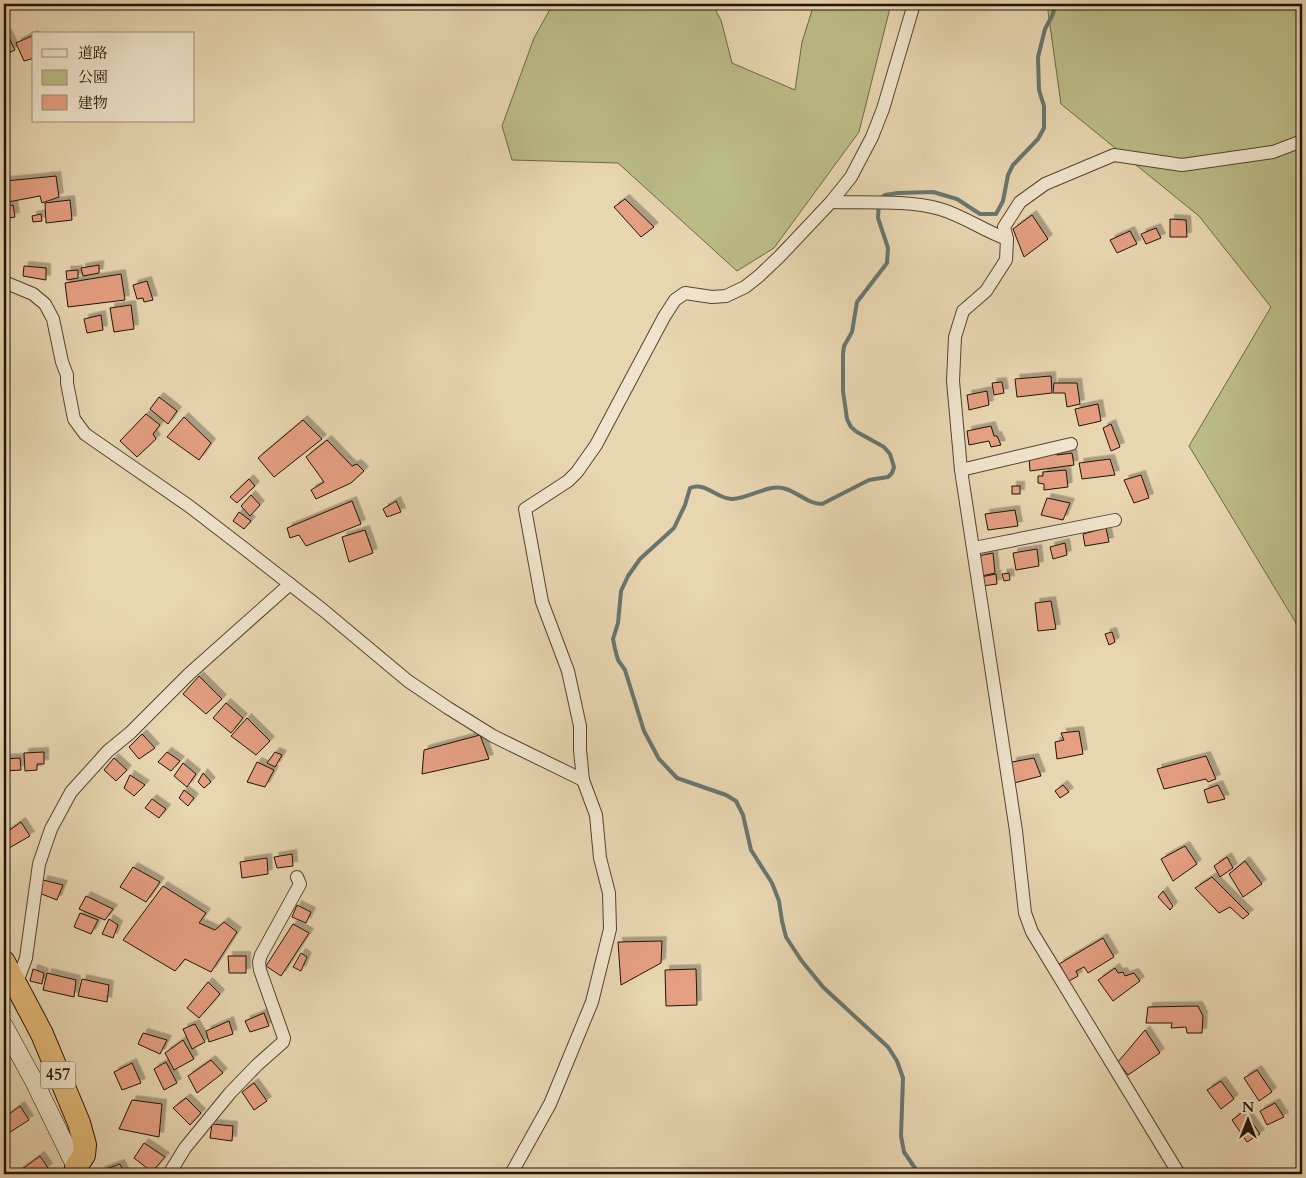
<svg xmlns="http://www.w3.org/2000/svg" width="1306" height="1178" viewBox="0 0 1306 1178" font-family="Cardo,'Noto Serif JP',serif">
	<style>
		.green { fill: #bbbc88; stroke: #6e6847 }
		.lines { fill: none; stroke-linecap: round; stroke-linejoin: round }
		.stream { stroke: #68766d; stroke-width: 4 }
		.building { fill: #e59f82; stroke: #211306; filter: url(#shadow) }
		.street-casing { stroke: #534431; stroke-width: 14 }
		.secondary-casing { stroke: #211306; stroke-width: 19 }
		.highway-casing { stroke: #211306; stroke-width: 24 }
		.street { stroke: #f0e4cc; stroke-width: 12 }
		.secondary { stroke: #f0e4cc; stroke-width: 18 }
		.highway { stroke: #e4bb78; stroke-width: 22 }
		.labels { text-anchor: middle; dominant-baseline: central; stroke-width: 4.5; stroke-linejoin: round; paint-order: stroke }
		.shield { fill: #f0e4cc; stroke: #5f5241; stroke-width: 1 }
		.shield-label { font-size: 16px; font-weight: bold; fill: #211306 }
	</style>
	<defs>
		<filter id="shadow"><feDropShadow dx="4.5" dy="-4.5" stdDeviation="0" flood-color="#0004"/></filter>
	</defs>
	<rect width="100%" height="100%" fill="#e8d6b1"/>
	<filter id="stains"><feTurbulence type="fractalNoise" baseFrequency=".004" numOctaves="4"/><feColorMatrix values="0 0 0 0 .2 0 0 0 0 .09 0 0 0 0 .02 0 0 0 .5 -.17"/></filter>
	<radialGradient id="worn" r=".72"><stop offset=".6" stop-color="#630" stop-opacity="0"/><stop offset="1" stop-color="#630" stop-opacity=".3"/></radialGradient>
	<g class="green">
		<polygon points="553,4 712,4 721,20 732,63 795,90 802,42 814,4 891,4 859,132 774,248 737,271 618,163 512,160 502,126 534,38"/>
		<polygon points="1047,4 1302,4 1302,633 1189,446 1271,307 1199,216 1061,104"/>
	</g>
	<g class="lines">
		<path class="stream" d="M919 1174 904 1152 901 1136 903 1078 897 1061 888 1047 823 987 801 960 786 937 782 921 779 901 772 883 751 850 743 815 736 801 726 795 677 778 659 759 644 731 625 670 618 660 615 649 613 639 618 623 621 591 628 576 640 559 674 528 685 505 690 488C706 481 717 500 733 499 751 498 769 483 786 489 799 493 808 504 822 504L869 480 888 477 892 473 894 467 890 454 884 447 857 432 851 427 847 419 843 391V354L844 346 852 332 857 302 887 263 888 248 878 218 879 201 885 195 898 193 933 192 957 199 980 214H996L1003 201 1008 175 1013 165 1038 139 1044 128V106L1039 90 1038 57 1045 29 1052 16 1056 4"/>
	</g>
	<g class="building">
		<polygon points="7,34 15,50 4,55 4,36"/>
		<polygon points="34,35 34,58 24,61 16,43"/>
		<polygon points="56,176 59,197 42,203 40,196 8,202 6,181"/>
		<polygon points="625,199 654,227 641,237 614,207"/>
		<polygon points="70,200 72,220 46,223 45,203"/>
		<polygon points="13,205 15,217 4,219 4,206"/>
		<polygon points="41,214 42,221 33,222 32,216"/>
		<polygon points="1032,215 1048,239 1024,257 1013,229"/>
		<polygon points="1170,219 1186,220 1187,237 1170,237"/>
		<polygon points="1156,228 1161,238 1146,244 1141,234"/>
		<polygon points="1130,231 1137,244 1117,253 1110,240"/>
		<polygon points="99,265 99,273 83,276 81,268"/>
		<polygon points="24,266 46,268 46,280 23,276"/>
		<polygon points="78,270 78,278 67,280 66,271"/>
		<polygon points="121,274 125,300 68,307 65,283"/>
		<polygon points="147,281 153,300 144,302 143,298 137,299 133,285"/>
		<polygon points="131,305 134,329 114,332 110,308"/>
		<polygon points="101,315 103,330 87,333 84,319"/>
		<polygon points="1051,376 1052,393 1017,397 1015,379"/>
		<polygon points="1002,382 1004,393 994,395 992,383"/>
		<polygon points="1054,383 1077,383 1080,404 1067,407 1065,393 1053,393"/>
		<polygon points="987,391 989,405 969,410 967,395"/>
		<polygon points="159,397 177,411 168,424 150,409"/>
		<polygon points="1098,404 1101,421 1079,426 1075,409"/>
		<polygon points="146,414 160,425 153,434 156,439 137,457 120,441"/>
		<polygon points="184,417 211,443 199,460 167,437"/>
		<polygon points="303,420 322,439 274,477 258,458"/>
		<polygon points="1111,424 1120,447 1111,451 1103,428"/>
		<polygon points="991,426 994,436 997,436 1001,445 991,447 989,441 969,445 967,431"/>
		<polygon points="327,440 352,466 357,464 364,471 351,483 316,499 311,490 324,482 306,457"/>
		<polygon points="1056,450 1057,455 1072,453 1074,465 1030,471 1029,456"/>
		<polygon points="1110,459 1115,475 1082,479 1079,463"/>
		<polygon points="1066,470 1068,487 1044,490 1044,484 1038,483 1038,476 1043,476 1043,472"/>
		<polygon points="1141,475 1149,498 1134,503 1124,480"/>
		<polygon points="249,479 255,486 237,503 230,497"/>
		<rect x="1012" y="486" width="8" height="8"/>
		<polygon points="251,495 260,505 250,516 241,506"/>
		<polygon points="1047,498 1070,503 1063,520 1041,515"/>
		<polygon points="352,501 361,524 306,546 299,535 290,538 287,528"/>
		<polygon points="396,501 401,512 387,517 383,509"/>
		<polygon points="1015,510 1018,526 988,530 985,514"/>
		<polygon points="239,512 251,521 244,529 233,521"/>
		<polygon points="1106,528 1109,542 1085,546 1083,534"/>
		<polygon points="365,530 373,553 349,562 342,537"/>
		<polygon points="1065,543 1067,555 1053,559 1050,547"/>
		<polygon points="1037,549 1039,566 1016,570 1013,553"/>
		<polygon points="993,553 995,573 981,576 978,556"/>
		<polygon points="1009,573 1010,580 1004,581 1002,574"/>
		<polygon points="996,574 997,584 982,586 981,577"/>
		<polygon points="1051,601 1056,629 1038,631 1035,603"/>
		<polygon points="1112,632 1115,642 1109,645 1105,634"/>
		<polygon points="199,676 222,699 206,714 183,694"/>
		<polygon points="226,703 243,718 231,733 213,718"/>
		<polygon points="247,718 270,741 256,755 231,736"/>
		<polygon points="1079,731 1083,754 1057,759 1055,742 1064,740 1061,733"/>
		<polygon points="142,734 155,748 139,759 129,747"/>
		<polygon points="480,735 489,759 422,774 424,750"/>
		<polygon points="44,752 44,764 37,764 37,770 25,771 24,753"/>
		<polygon points="167,752 180,761 171,771 158,762"/>
		<polygon points="275,752 282,755 275,767 267,763"/>
		<polygon points="1206,756 1216,779 1208,782 1206,779 1164,789 1157,769"/>
		<polygon points="20,758 21,770 4,771 4,759"/>
		<polygon points="114,758 127,770 116,781 104,770"/>
		<polygon points="1034,758 1041,776 1014,783 1012,762"/>
		<polygon points="257,762 274,770 265,787 247,782"/>
		<polygon points="183,763 196,774 187,787 174,776"/>
		<polygon points="203,773 211,782 204,788 198,782"/>
		<polygon points="130,775 145,785 134,796 124,788"/>
		<polygon points="1063,785 1069,792 1060,798 1055,791"/>
		<polygon points="1218,785 1225,799 1208,803 1204,790"/>
		<polygon points="184,790 194,798 188,806 179,798"/>
		<polygon points="152,799 166,809 159,818 145,808"/>
		<polygon points="21,822 30,836 4,851 4,834"/>
		<polygon points="1185,846 1197,864 1173,881 1161,859"/>
		<polygon points="292,854 293,866 277,868 274,857"/>
		<polygon points="1227,857 1233,868 1220,877 1214,866"/>
		<polygon points="267,858 268,874 242,878 240,862"/>
		<polygon points="1245,861 1262,884 1243,897 1229,874"/>
		<polygon points="133,867 160,882 146,902 120,887"/>
		<polygon points="1212,877 1249,914 1243,919 1230,907 1219,913 1195,888"/>
		<polygon points="43,880 63,885 57,900 39,893"/>
		<polygon points="163,886 206,913 199,923 215,930 224,922 237,932 211,972 185,959 175,971 123,940"/>
		<polygon points="1163,891 1173,906 1170,910 1158,897"/>
		<polygon points="86,896 113,909 105,920 79,909"/>
		<polygon points="297,905 311,912 306,923 292,917"/>
		<polygon points="80,913 98,920 91,934 74,927"/>
		<polygon points="109,919 118,925 113,938 102,934"/>
		<polygon points="293,924 309,933 281,976 266,966"/>
		<polygon points="1103,938 1114,957 1088,973 1084,967 1076,971 1078,976 1069,981 1059,964"/>
		<polygon points="662,941 661,963 621,985 618,942"/>
		<polygon points="301,953 307,957 301,971 293,967"/>
		<polygon points="228,956 246,956 246,973 229,973"/>
		<polygon points="1115,968 1118,973 1123,972 1125,976 1134,973 1140,981 1113,1001 1098,980"/>
		<polygon points="33,969 44,973 42,984 30,981"/>
		<polygon points="696,969 697,1005 666,1006 665,970"/>
		<polygon points="47,973 76,980 74,997 43,990"/>
		<polygon points="82,979 109,985 107,1002 78,996"/>
		<polygon points="208,982 220,994 199,1018 187,1008"/>
		<polygon points="1198,1006 1203,1016 1202,1033 1187,1033 1186,1027 1171,1028 1172,1023 1146,1023 1148,1007"/>
		<polygon points="264,1013 269,1026 250,1032 245,1021"/>
		<polygon points="229,1021 233,1034 209,1042 206,1031"/>
		<polygon points="195,1024 205,1042 192,1049 183,1029"/>
		<polygon points="1145,1030 1160,1053 1128,1075 1118,1062"/>
		<polygon points="143,1033 167,1040 160,1054 138,1044"/>
		<polygon points="183,1040 194,1059 174,1070 165,1053"/>
		<polygon points="211,1060 223,1073 197,1093 188,1076"/>
		<polygon points="166,1062 177,1083 164,1090 154,1069"/>
		<polygon points="132,1063 141,1083 122,1090 114,1072"/>
		<polygon points="1257,1070 1272,1092 1259,1101 1244,1078"/>
		<polygon points="1221,1081 1234,1099 1221,1109 1207,1090"/>
		<polygon points="254,1083 267,1101 254,1110 242,1092"/>
		<polygon points="186,1098 201,1113 190,1125 173,1108"/>
		<polygon points="132,1100 162,1104 159,1137 119,1129"/>
		<polygon points="1275,1103 1284,1117 1267,1125 1260,1111"/>
		<polygon points="20,1106 29,1120 4,1136 4,1118"/>
		<polygon points="1244,1111 1260,1134 1247,1142 1232,1120"/>
		<polygon points="212,1124 233,1126 232,1141 210,1138"/>
		<polygon points="144,1143 165,1157 152,1172 134,1158"/>
		<polygon points="40,1156 48,1168 40,1174 20,1174 18,1172"/>
		<polygon points="120,1164 125,1174 102,1174 100,1171"/>
	</g>
	<g class="lines">
		<defs>
			<g id="street">
				<path d="M831 202C865 203 908 200 940 209 964 216 984 231 1007 239"/>
				<polyline points="4,282 33,294 45,304 53,319 62,362 67,375 67,383 74,419 85,434 189,506 241,546 323,610 408,681 448,708 493,736 583,780"/>
				<polyline points="961,470 1071,444"/>
				<polyline points="974,548 1115,520"/>
				<polyline points="16,985 26,958 39,864 51,829 71,792 108,751 130,733 189,674 290,584"/>
				<polyline points="169,1174 185,1148 230,1093 257,1065 283,1042 284,1038 260,970 259,962 261,955 300,884 297,877"/>
				<polyline points="511,1174 550,1104 592,1002 610,929 609,893 600,858 596,815 583,780 580,750 580,726 568,671 542,602 525,509 568,481 577,472 596,445 664,317 675,300 685,293 712,297 726,296 745,287 759,276 779,257 831,202 851,177 872,137 883,109 914,4"/>
				<polyline points="1179,1174 1032,932 1025,913 1016,831 961,470 953,381 955,337 963,311 986,291 1006,260 1007,239 1004,227 1020,202 1045,184 1114,155 1182,165 1273,152 1302,141"/>
			</g>
			<polyline id="secondary" points="4,1026 34,1081 76,1167"/>
			<polyline id="highway" points="4,962 42,1034 79,1123 85,1145 84,1155 76,1167 78,1174"/>
		</defs>
		<use href="#street" class="street-casing"/>
		<use href="#secondary" class="secondary-casing"/>
		<use href="#highway" class="highway-casing"/>
		<use href="#street" class="street"/>
		<use href="#secondary" class="secondary"/>
		<use href="#highway" class="highway"/>
	</g>
	<g class="labels">
		<rect class="shield" x="40.5" y="1061.5" width="35" height="27" rx="4"/>
		<g class="shield-label">
			<text x="58" y="1075">457</text>
		</g>
	</g>
	<rect width="1306" height="1178" fill="none" stroke="#e8d6b1" stroke-width="20"/>
	<rect x="5" y="5" width="1296" height="1168" fill="none" stroke="#211306" stroke-width="2.5"/>
	<rect x="10" y="10" width="1286" height="1158" fill="none" stroke="#211306"/>
	<rect x="32" y="32" width="162" height="90" fill="#f0e4cc" stroke="#9d907d"/>
	<rect x="42" y="49" width="25" height="8" fill="#f0e4cc" stroke="#9d907d"/>
	<text x="78" y="58" font-size="15" fill="#211306">道路</text>
	<rect x="42" y="70" width="25" height="15" fill="#bbbc88" stroke="#9d907d"/>
	<text x="78" y="82" font-size="15" fill="#211306">公園</text>
	<rect x="42" y="95" width="25" height="15" fill="#e59f82" stroke="#9d907d"/>
	<text x="78" y="108" font-size="15" fill="#211306">建物</text>
	<g transform="translate(1248 1120)" stroke="#f0e4cc" stroke-width="4" paint-order="stroke">
	<path d="M0-4L9 19L0 12L-9 19Z" fill="#211306"/>
	<text y="-8" font-size="14" font-weight="bold" text-anchor="middle" fill="#211306">N</text>
	</g>
	<rect width="100%" height="100%" filter="url(#stains)"/>
	<rect width="100%" height="100%" fill="url(#worn)"/>
</svg>
